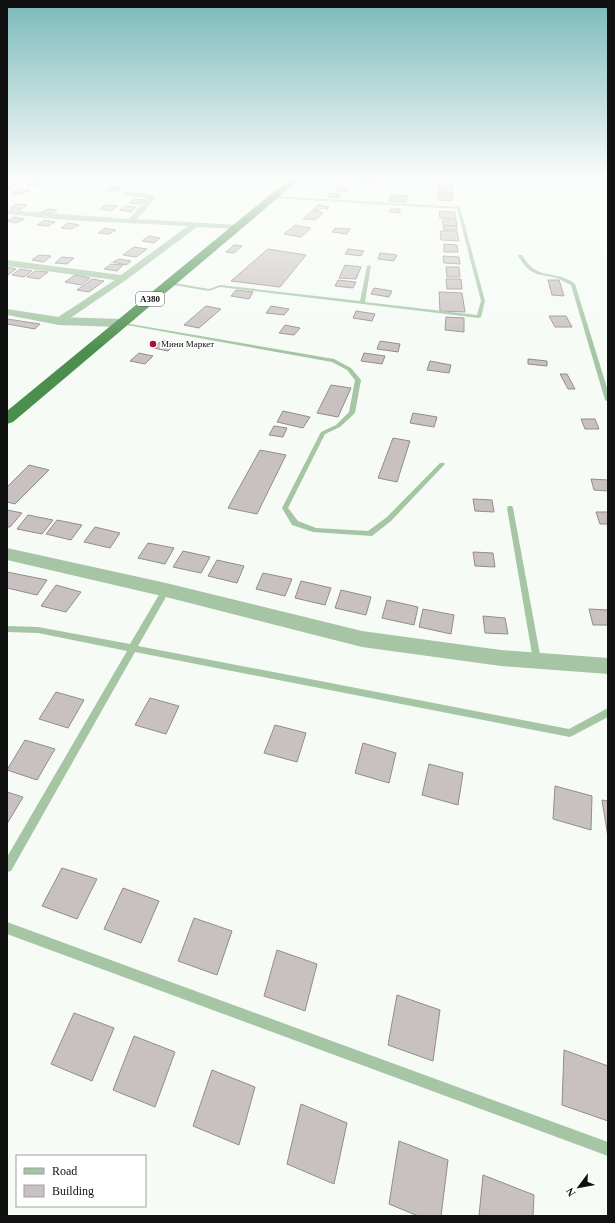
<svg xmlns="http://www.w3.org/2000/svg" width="615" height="1223" viewBox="0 0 615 1223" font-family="'Times New Roman',serif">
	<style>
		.building { fill: #c9c1c1; stroke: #938c8c }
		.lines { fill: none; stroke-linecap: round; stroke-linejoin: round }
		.service { fill: #a5c5a4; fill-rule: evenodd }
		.minor { fill: #a5c5a4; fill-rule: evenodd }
		.tertiary { fill: #a5c5a4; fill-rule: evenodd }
		.trunk { fill: #4b8e4d; fill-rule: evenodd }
		.poi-dot { fill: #a91132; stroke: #fff; stroke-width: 1.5 }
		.labels { text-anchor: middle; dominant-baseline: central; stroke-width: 3; stroke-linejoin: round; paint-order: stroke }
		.shield { fill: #fff; stroke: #585858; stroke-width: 1 }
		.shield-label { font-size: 9px; font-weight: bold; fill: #101110 }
		.far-poi-label { font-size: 9px; fill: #101110; stroke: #fff; text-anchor: start }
	</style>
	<rect width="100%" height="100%" fill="#f6fbf6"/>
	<g class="building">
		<polygon points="351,180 381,180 375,185 350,181"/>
		<polygon points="32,181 42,182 36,186 26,185"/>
		<polygon points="438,185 453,185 453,193 438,192"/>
		<polygon points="111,187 121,188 115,192 105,191"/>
		<polygon points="339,187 350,188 346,192 336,190"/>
		<polygon points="20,189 30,190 23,194 13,193"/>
		<polygon points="331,193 342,194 338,198 327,196"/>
		<polygon points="437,194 453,194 453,201 438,200"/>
		<polygon points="391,195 407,196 406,202 389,201"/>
		<polygon points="134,199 145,200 140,204 129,203"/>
		<polygon points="16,204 27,205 20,210 10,209"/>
		<polygon points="106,205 117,206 111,211 100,209"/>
		<polygon points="318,205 329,207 328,209 322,208 319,211 313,210"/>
		<polygon points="125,206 136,207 131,212 120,210"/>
		<polygon points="47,209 57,210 51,214 40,213"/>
		<polygon points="390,209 400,209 400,213 390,212"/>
		<polygon points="312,211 323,213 315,220 303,219"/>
		<polygon points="439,211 455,212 456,219 440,218"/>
		<polygon points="14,217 24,219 16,223 7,221"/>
		<polygon points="45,220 55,222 48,226 37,225"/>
		<polygon points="442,220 456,220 457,226 443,225"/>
		<polygon points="68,223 79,225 71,229 61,228"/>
		<polygon points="295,225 311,228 301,237 284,234"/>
		<polygon points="443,226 456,226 457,230 444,230"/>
		<polygon points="105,228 116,230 109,234 98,233"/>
		<polygon points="335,228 350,229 347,234 332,232"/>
		<polygon points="440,231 457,231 459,241 441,240"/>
		<polygon points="149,236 160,238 154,243 142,241"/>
		<polygon points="444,244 457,245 458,252 444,252"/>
		<polygon points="234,245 242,246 234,253 226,252"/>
		<polygon points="134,247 147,249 136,257 123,255"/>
		<polygon points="268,249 306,255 280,287 231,281"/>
		<polygon points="348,249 364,251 361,256 345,254"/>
		<polygon points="380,253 397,255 394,261 378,259"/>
		<polygon points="39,255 51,256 44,262 32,260"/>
		<polygon points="443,256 459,257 460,264 444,263"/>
		<polygon points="62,257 74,258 67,264 55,263"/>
		<polygon points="119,259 131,261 126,265 113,262"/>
		<polygon points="111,264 123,265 117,271 104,269"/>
		<polygon points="345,265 361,267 356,279 339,278"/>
		<polygon points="7,267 16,269 8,275"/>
		<polygon points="446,267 459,267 460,277 447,277"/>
		<polygon points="20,269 32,271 24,277 12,275"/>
		<polygon points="35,271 48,272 39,279 27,277"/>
		<polygon points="75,275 90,278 81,285 65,282"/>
		<polygon points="92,279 104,281 89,292 77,290"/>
		<polygon points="446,279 461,279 462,289 447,289"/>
		<polygon points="338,280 356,282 353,288 335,286"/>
		<polygon points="548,280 559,280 564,296 552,295"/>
		<polygon points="374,288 392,291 389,297 371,294"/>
		<polygon points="236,290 253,292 249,299 231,296"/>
		<polygon points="439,292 462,293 465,312 440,311"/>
		<polygon points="206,306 221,309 199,328 184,325"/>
		<polygon points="271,306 289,309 284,315 266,313"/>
		<polygon points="356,311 375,314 372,321 353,318"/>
		<polygon points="549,316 566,316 572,327 555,327"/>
		<polygon points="446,317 464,318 464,332 445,330"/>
		<polygon points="7,319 40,324 35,329 7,324"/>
		<polygon points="285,325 300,328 294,335 279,333"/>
		<polygon points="162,340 176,343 168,351 154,348"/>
		<polygon points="380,341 400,344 398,352 377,349"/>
		<polygon points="139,353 153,356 145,364 130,361"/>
		<polygon points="364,353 385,356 382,364 361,361"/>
		<polygon points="528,359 547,361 547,366 528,364"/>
		<polygon points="430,361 451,365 449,373 427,370"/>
		<polygon points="560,374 567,374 575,389 568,389"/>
		<polygon points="331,385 351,388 338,417 317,413"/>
		<polygon points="283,411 310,417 303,428 277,422"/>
		<polygon points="413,413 437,417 434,427 410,423"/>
		<polygon points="581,419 595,419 599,429 585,429"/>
		<polygon points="274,426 287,428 283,437 269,435"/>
		<polygon points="393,438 410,441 397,482 378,478"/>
		<polygon points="260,450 286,455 257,514 228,508"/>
		<polygon points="29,465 49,470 15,504 7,502 7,487"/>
		<polygon points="591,479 608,480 608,491 594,490"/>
		<polygon points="473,499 492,500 494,512 475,511"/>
		<polygon points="7,510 22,513 10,527 7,527"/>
		<polygon points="596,512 608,512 608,524 600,524"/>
		<polygon points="28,515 53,520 42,534 17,529"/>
		<polygon points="57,520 82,525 71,540 46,534"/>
		<polygon points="95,527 120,533 110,548 84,542"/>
		<polygon points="148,543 174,548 165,564 138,558"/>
		<polygon points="183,551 210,557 201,573 173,567"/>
		<polygon points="473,552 493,553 495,567 475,566"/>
		<polygon points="217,560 244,566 237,583 208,576"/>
		<polygon points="7,572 47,580 37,595 7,588"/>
		<polygon points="263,573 292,579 285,596 256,589"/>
		<polygon points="301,581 331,588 325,605 295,598"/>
		<polygon points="56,585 81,592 66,612 41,606"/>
		<polygon points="341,590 371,597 366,615 335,608"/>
		<polygon points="387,600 418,607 414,625 382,618"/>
		<polygon points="423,609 454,615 451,634 419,627"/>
		<polygon points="589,609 608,610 608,625 593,625"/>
		<polygon points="483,616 505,618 508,634 485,633"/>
		<polygon points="56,692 84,700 68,728 39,719"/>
		<polygon points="150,698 179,706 166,734 135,725"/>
		<polygon points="275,725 306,733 297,762 264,753"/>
		<polygon points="25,740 55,749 37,780 7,770"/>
		<polygon points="363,743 396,753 389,783 355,773"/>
		<polygon points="429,764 463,773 458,805 422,795"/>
		<polygon points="555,786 592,796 591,830 553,819"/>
		<polygon points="7,792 23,797 7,824"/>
		<polygon points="602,800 608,801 608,837"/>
		<polygon points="62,868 97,879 77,919 42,906"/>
		<polygon points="123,888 159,901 141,943 104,929"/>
		<polygon points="194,918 232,931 217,975 178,961"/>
		<polygon points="277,950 317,964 305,1011 264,996"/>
		<polygon points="397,995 440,1010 433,1061 388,1045"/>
		<polygon points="74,1013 114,1028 92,1081 51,1064"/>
		<polygon points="134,1036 175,1052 155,1107 113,1090"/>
		<polygon points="564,1050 608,1066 608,1121 562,1105"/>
		<polygon points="212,1070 255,1087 239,1145 193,1126"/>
		<polygon points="301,1104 347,1123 334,1184 287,1164"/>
		<polygon points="399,1141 448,1160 441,1216 418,1216 389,1204"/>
		<polygon points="483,1175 534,1195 533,1216 479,1216"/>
	</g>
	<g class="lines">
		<g class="service">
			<polygon points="274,196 460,207 485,301 481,317 479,318 220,287 209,291 167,284 167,283 169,282 209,289 220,285 360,301 367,266 369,265 371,266 365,302 477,315 481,301 457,209 273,198"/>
			<path d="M518 255H522C525 260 529 266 534 269 546 277 562 273 575 284L608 391V402L605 400 571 285 557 278 537 274 531 271 525 266 518 256Z"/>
			<polygon points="119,322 334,359 351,368 361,380 355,413 340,427 325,434 288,508 298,521 316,528 368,531 387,517 440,463 444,463 445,464 391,521 372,536 313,532 292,525 282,508 321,432 336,425 349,412 355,380 347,370 332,362 121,324 119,323"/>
			<polygon points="508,506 512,506 513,508 541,660 540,662 537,664 534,662 533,660 507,508"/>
			<polygon points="166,587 170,590 138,646 569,729 608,708 608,717 570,737 135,652 11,871 7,872 7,857 127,651 38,633 7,632 7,626 38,627 130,644 163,588"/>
			<polygon points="7,922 608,1142 608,1156 7,934"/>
		</g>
		<g class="minor">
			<polygon points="19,180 27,180 7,192 7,187"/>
			<polygon points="125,191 149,194 155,198 137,219 238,225 242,227 238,229 197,227 126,280 63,323 55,323 54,321 55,319 115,280 7,266 7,260 121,275 188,226 65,220 7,214 7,210 129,219 147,198 125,195"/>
		</g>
		<g class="tertiary">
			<polygon points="7,309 59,317 121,319 127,323 121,327 59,325 7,315"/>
			<polygon points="7,548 166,583 362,631 501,650 608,658 608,674 501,666 362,647 166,597 7,560"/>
		</g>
		<polygon class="trunk" points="288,180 299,180 13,422 7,424 7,411"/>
	</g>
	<linearGradient id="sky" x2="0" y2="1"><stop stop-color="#7ab9ba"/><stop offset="0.51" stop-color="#fbfdfb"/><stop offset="1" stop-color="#fbfdfb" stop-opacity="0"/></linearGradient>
	<rect width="615" height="351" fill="url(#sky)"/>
	<circle class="poi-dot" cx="153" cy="344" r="4"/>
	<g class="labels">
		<rect class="shield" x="136" y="292" width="28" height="14" rx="3"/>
		<g class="shield-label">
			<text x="150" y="299">A380</text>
		</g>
		<g class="far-poi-label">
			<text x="161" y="344">Мини Маркет</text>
		</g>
	</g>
	<rect width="615" height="1223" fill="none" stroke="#101110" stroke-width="16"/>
	<rect x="16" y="1155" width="130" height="52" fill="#ffffff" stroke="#9fa09f"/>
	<rect x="24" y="1168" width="20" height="6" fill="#a5c5a4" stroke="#9fa09f"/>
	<text x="52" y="1175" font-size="12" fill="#101110">Road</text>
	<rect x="24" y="1185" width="20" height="12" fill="#c9c1c1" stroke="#9fa09f"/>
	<text x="52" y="1195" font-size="12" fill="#101110">Building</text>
	<g transform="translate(579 1187) rotate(238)" stroke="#ffffff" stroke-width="3" paint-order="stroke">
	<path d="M0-3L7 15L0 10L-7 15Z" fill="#101110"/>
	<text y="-6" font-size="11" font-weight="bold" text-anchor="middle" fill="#101110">N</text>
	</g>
</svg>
